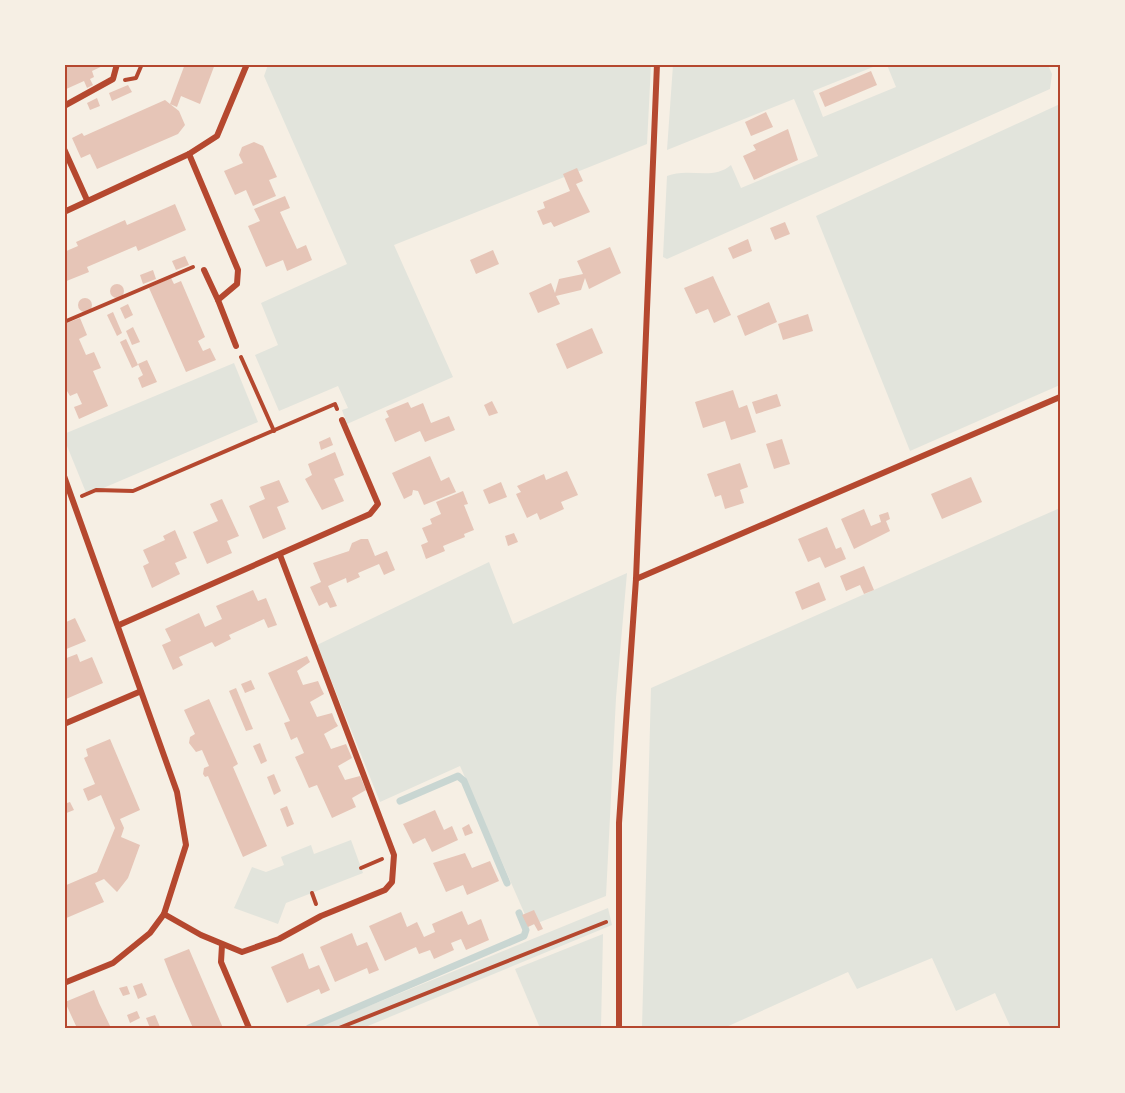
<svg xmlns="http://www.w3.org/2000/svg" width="1125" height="1093" viewBox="0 0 1125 1093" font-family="'Noto Serif',serif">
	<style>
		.green { fill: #e2e4dc }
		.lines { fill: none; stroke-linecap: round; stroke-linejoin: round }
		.stream { stroke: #c9d6d2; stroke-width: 7 }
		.building { fill: #e6c5b7 }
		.path { stroke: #b5482f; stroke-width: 4 }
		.minor { stroke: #b5482f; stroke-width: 6 }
		.neatline { fill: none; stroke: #b5482f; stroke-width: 2 }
	</style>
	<rect width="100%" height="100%" fill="#f6efe4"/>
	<g class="green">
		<polygon points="268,65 651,65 647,144 394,245 453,377 347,424 342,410 348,408 338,386 279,411 255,355 278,345 261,303 347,264 264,76"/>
		<path d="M673 65H878L813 91 823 117 896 87 887 65H1048L1052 74 1050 89 667 259 663 257 667 176C688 167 713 181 731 165L741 188 818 156 794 99 667 150Z"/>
		<polygon points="1060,104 1060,385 910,451 816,216"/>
		<polygon points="234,363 258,422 87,495 65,441 64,434"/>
		<polygon points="1060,508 1060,1028 1011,1028 995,993 956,1011 932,958 857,989 848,972 724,1028 642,1028 651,688"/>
		<polygon points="489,562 513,624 627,573 616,698 606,896 530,926 460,766 380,802 317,645"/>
		<polygon points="351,840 363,873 286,903 278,924 234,908 252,867 266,872 284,865 281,857 311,845 314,854"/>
		<polygon points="608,908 612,925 363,1028 315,1028"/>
		<polygon points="603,934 601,1028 540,1028 515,969"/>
	</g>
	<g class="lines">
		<g class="stream">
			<polyline points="400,801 458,776 464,781 507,883"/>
			<polyline points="309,1028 524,936 526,930 519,913"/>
		</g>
	</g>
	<g class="building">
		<polygon points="64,64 69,67 107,64 92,71 94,77 90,79 93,85 87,88 84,81 64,90"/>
		<polygon points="185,64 215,64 200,104 181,96 177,107 170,104 179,111 185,125 178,134 97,169 90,154 81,158 72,138 82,133 84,136 165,100 170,104"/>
		<polygon points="871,71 877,85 825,107 819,93"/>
		<polygon points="128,85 132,92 112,101 109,93"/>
		<polygon points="97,98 100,106 90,110 87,103"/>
		<polygon points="766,112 773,127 751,136 745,122"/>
		<polygon points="788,129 798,160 754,180 743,156 756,150 753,145"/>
		<polygon points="254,142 263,146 277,177 269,180 276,196 253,206 246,190 235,195 224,171 243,163 239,155 242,147"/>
		<polygon points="577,168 583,181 576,184 590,212 554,227 551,222 543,225 537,211 545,208 543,202 570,191 563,174"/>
		<polygon points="285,196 290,208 280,212 297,249 306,245 312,260 287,271 283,260 266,267 248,226 260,221 254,209"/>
		<polygon points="175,204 186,230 138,251 136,246 87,267 89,272 64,282 64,252 78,246 76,242 125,220 127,225"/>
		<polygon points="785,222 790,234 775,240 770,228"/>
		<polygon points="748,239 752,251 733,259 728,248"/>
		<polygon points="610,247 621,273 589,289 585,278 581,290 556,296 560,304 538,313 529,293 551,283 555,293 559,279 583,274 577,261"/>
		<polygon points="493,250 499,264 476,274 470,260"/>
		<polygon points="185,256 189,265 176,270 172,261"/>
		<polygon points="153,270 156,279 143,284 140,275"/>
		<polygon points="713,276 731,315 714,323 708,309 696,314 684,288"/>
		<polygon points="171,278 174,284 181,281 205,337 198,341 203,351 210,348 216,360 186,372 149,288"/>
		<circle cx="117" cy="291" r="7"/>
		<circle cx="85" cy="305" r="7"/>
		<polygon points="769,302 777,322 745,336 737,316"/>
		<polygon points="128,304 133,315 125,319 120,308"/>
		<polygon points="113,312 122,333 117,336 107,315"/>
		<polygon points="808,314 813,331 783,340 778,324"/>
		<polygon points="80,318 87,335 79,339 86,355 94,352 101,368 93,371 108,406 79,419 74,407 82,404 77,393 70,396 64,386 64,371 67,370 64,363 64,324"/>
		<polygon points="133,327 140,342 132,345 126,331"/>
		<polygon points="592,328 603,353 567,369 556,344"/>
		<polygon points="126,339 138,365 132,368 120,342"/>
		<polygon points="147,360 157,382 142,388 138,378 143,375 138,364"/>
		<polygon points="733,390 739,408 747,405 756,432 731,440 725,421 703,428 695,402"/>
		<polygon points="777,394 781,406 756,414 752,402"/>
		<polygon points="492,401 498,413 489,416 484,405"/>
		<polygon points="408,402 411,408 423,403 431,423 449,416 455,430 425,442 420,431 395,442 385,419 389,417 386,411"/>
		<polygon points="330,437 333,445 321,450 319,442"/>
		<polygon points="782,439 790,464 774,469 766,444"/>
		<polygon points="335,452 344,475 334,479 344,501 322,510 305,479 312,475 308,464"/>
		<polygon points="430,456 441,481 449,477 456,492 424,505 418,491 413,490 412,495 404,499 392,473"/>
		<polygon points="740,463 748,487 740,490 744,503 725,509 721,495 715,497 707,474"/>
		<polygon points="567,471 578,495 561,502 564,509 540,520 537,513 527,518 516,494 521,492 517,486 544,474 546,480"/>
		<polygon points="971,477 982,502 942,519 931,494"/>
		<polygon points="279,480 289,502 277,507 286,529 263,539 249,506 265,499 260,487"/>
		<polygon points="501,482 507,497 489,504 483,490"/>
		<polygon points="463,491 468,504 464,505 474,530 464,534 465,537 443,546 445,551 426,559 421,545 428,542 422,528 432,524 430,519 441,514 436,502"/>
		<polygon points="222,499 239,536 227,541 232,553 207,564 193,532 218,521 210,504"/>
		<polygon points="864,509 871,526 881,522 879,515 888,512 890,519 886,521 890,531 854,549 841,519"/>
		<polygon points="827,527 836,549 841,547 846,559 825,568 820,557 808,562 798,539"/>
		<polygon points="175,530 187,558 175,563 180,574 152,588 143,566 149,563 143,550 165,540 163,536"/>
		<polygon points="514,533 518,542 508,546 505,536"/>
		<polygon points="361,539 368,539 375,556 387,551 395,570 384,575 379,564 358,573 360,577 347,583 346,578 328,586 337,606 330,608 327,602 319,606 310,587 321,582 313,563 349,551 352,543"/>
		<polygon points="864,566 874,590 864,594 860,585 846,591 840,576"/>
		<polygon points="819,582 826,600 802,610 795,592"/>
		<polygon points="253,590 258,601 266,598 277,625 268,628 264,619 229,635 231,639 215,647 212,642 179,657 183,665 173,670 162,645 171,641 165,629 199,613 205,627 222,619 216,606"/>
		<polygon points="75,618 86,641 64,650 64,623"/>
		<polygon points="77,654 80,662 92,657 103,683 66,699 64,659"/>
		<polygon points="307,656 310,662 297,671 303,685 318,681 321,688 324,694 310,702 317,717 332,713 335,721 338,726 324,734 331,749 346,744 352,758 338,766 345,780 360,776 366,790 352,798 356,807 332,818 317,785 309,788 302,772 295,757 304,753 297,737 291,740 284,723 290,721 268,673"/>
		<polygon points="251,680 255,689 245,693 241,684"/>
		<polygon points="236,688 253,729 246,731 229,691"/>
		<polygon points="209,699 238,764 233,767 267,846 243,857 208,776 205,777 203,774 204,768 209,766 202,750 196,752 189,743 190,737 195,734 184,710"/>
		<polygon points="110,739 140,810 120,819 124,828 121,837 140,845 128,878 117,892 104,879 95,883 104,902 64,919 64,886 97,872 115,828 101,795 88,801 83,789 95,784 84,758 88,756 86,749"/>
		<polygon points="260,743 267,761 261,764 253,746"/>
		<polygon points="274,774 281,791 274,795 267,777"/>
		<polygon points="70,802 74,810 64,814 64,804"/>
		<polygon points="287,806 294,824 287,827 280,809"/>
		<polygon points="435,810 444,830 452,826 458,840 432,852 425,838 413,844 403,824"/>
		<polygon points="469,824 473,833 465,836 462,828"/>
		<polygon points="465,853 472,868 490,861 499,881 467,895 463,885 446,892 433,863"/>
		<polygon points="534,910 543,929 538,931 534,924 528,927 522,915"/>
		<polygon points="462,911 468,925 481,919 489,940 466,950 461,939 451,943 454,950 434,959 430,950 419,954 416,947 385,961 369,926 401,912 407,927 417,922 424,937 435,932 432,924"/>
		<polygon points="352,933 357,946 367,942 379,970 369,974 367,968 335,982 320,947"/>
		<polygon points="189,949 204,984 223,1028 193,1028 171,977 164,959"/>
		<polygon points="303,953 309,969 319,965 330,990 321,994 319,989 287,1003 271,967"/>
		<polygon points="142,983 147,995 138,999 133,986"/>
		<polygon points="127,986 130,994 123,996 119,988"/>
		<polygon points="94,990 99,1003 111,1028 77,1028 65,1002"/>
		<polygon points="137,1011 140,1018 130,1023 127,1015"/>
		<polygon points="155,1015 160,1027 150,1028 146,1018"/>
	</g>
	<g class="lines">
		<g class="path">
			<polyline points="125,80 136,78 142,64"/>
			<polyline points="64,322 193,267"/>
			<polyline points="241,357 274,431"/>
			<polyline points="82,496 96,490 133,491 335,404 337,409"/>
			<polyline points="361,868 382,859"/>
			<polyline points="312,893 316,904"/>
			<polyline points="339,1028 606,922"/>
		</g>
		<g class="minor">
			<polyline points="64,106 113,79 117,64"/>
			<polyline points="64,149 87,200"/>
			<polyline points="189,154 238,270 237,284 218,300 236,346"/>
			<polyline points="64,212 189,154 217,136 247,64"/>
			<polyline points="204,270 218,300"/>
			<polyline points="64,476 177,792 186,845 164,914 150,933 113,963 64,983"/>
			<polyline points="636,579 1060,397"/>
			<polyline points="119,625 370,514 378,504 342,420"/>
			<polyline points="64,724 139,692"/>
			<polyline points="164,914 201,935 242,952 279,939 321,916 385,890 392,882 394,855 280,555"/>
			<polyline points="222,945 221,962 249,1028"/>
			<polyline points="619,1028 619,823 636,579 657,64"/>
		</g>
	</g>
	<rect width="1125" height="1093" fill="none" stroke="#f6efe4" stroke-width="132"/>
	<rect x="66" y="66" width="993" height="961" class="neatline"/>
</svg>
